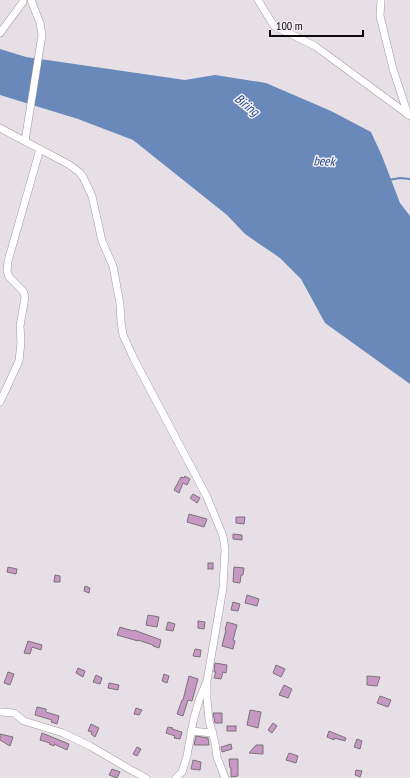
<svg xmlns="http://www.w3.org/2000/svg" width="410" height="778" viewBox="0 0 410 778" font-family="'PT Sans Narrow',sans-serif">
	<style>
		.water { fill: #6889ba }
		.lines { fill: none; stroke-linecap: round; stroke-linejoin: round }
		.stream { stroke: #6889ba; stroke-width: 2 }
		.building { fill: #c898c4; stroke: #7a7379 }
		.minor-casing { stroke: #a19aa1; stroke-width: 8 }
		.minor { stroke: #fff; stroke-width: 7 }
		.labels { text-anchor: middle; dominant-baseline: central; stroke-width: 3; stroke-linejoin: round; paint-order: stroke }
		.water-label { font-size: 13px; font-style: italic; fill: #244f8c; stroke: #f4ecf3 }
	</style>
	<rect width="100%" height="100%" fill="#e7dfe6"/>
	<polygon class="water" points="0,49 26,57 185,80 215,75 266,83 331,111 371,132 382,156 400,203 410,216 410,384 325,323 301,279 280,258 245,234 227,215 133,140 78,119 0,95"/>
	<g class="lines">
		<polyline class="stream" points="389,180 400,178 410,179"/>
	</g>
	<g class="building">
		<polygon points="185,476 190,479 187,485 183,483 179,493 174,490 181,477 184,478"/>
		<polygon points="193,494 200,498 197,503 190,498"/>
		<polygon points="189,514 207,519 204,527 187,522"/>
		<polygon points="236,517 245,517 244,524 236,523"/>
		<polygon points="233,534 242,535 242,540 233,539"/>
		<rect x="208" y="563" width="5" height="6"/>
		<polygon points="8,567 17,569 16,574 7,572"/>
		<polygon points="234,567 244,568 243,575 241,575 240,583 233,582"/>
		<polygon points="55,575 60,576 60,582 54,582"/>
		<polygon points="85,586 90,588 89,593 84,591"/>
		<polygon points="247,595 259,599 257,606 245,603"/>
		<polygon points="233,602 240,604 238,611 231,610"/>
		<polygon points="148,615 159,617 157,627 146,625"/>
		<polygon points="198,621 205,622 204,629 198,628"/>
		<polygon points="168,622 175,624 173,631 166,630"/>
		<polygon points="227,622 237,625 233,640 235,641 233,649 222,646 226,630 225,630"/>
		<polygon points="120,627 133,631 134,630 161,640 159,648 153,646 153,645 138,640 138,641 117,635"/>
		<polygon points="28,641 42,645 41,650 32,647 30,654 24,653"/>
		<polygon points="195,649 201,650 200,657 193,656"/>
		<polygon points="215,663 227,665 226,673 223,672 221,679 214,678 216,672 214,672"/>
		<polygon points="276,665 285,669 281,677 273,673"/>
		<polygon points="78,668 85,671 83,677 76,673"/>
		<polygon points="8,672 14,674 10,685 4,683"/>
		<polygon points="164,674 169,676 167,683 162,681"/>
		<polygon points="96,675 102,678 100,684 93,682"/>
		<polygon points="189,676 198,679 192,701 188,700 183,716 177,714 182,700 183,700"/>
		<polygon points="367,676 380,677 377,686 367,685"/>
		<polygon points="109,683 119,685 118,690 108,688"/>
		<polygon points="284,685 292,689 288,698 279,695"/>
		<polygon points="380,696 391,700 388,707 377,703"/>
		<polygon points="37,707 46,709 46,712 59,716 57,724 51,722 52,720 35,715"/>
		<polygon points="136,708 142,710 139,715 134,714"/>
		<polygon points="250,710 261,712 258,728 247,725"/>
		<polygon points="213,713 222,713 222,723 215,723"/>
		<polygon points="273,723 277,726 272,733 268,730"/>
		<polygon points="91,724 99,728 95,737 91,734 92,732 88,731"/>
		<rect x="227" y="726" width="9" height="5"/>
		<polygon points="168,727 173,728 172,729 182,732 180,739 174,738 175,736 166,733"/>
		<polygon points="329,731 346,738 345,741 334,738 334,740 327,737"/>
		<polygon points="42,733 69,744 67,750 54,744 54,746 49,744 50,743 40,740"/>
		<polygon points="0,734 13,737 10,746 0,740"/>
		<polygon points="196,736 208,738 209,745 194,745"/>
		<polygon points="357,739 362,741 360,749 354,747"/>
		<polygon points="231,744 232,749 222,752 221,747"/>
		<polygon points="256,745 263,745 263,754 249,753"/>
		<polygon points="137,747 141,749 137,756 133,754"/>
		<polygon points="289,753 298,756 296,763 286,760"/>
		<polygon points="229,759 238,759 238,776 231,777 231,768 230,768"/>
		<polygon points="193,760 201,762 200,770 191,769"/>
		<polygon points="112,769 120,772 117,778 109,775"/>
		<polygon points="356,770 362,771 360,777 355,775"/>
	</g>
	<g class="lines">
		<defs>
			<g id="minor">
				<polyline points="258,0 274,26 315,46 410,116"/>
				<polyline points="381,0 380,16 393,69 408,115"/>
				<polyline points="0,33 23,2 23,0"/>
				<polyline points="0,128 68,164 79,172 83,177 92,196 102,241 113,266 120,304 121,321 123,335 134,359 207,497 223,536 225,549 223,588 207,681 199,700 193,722 187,756 182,772 176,778"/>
				<polyline points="25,141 42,35 40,23 31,0"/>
				<polyline points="0,402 19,361 21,342 20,326 24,303 25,296 23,291 9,277 7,271 8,261 40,149"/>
				<polyline points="207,684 207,699 209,720 215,743 217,757 225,778"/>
				<polyline points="0,712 14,713 24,721 63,733 90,746 131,770 146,778"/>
				<polyline points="191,731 213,733"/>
			</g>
		</defs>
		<use href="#minor" class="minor-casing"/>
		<use href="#minor" class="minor"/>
	</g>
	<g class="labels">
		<g class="water-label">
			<text transform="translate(247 105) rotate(38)">Biring</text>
			<text transform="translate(324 161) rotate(2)">beek</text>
		</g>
	</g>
	<path d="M270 30v6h93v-6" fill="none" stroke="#0e0b0d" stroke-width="2"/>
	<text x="276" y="30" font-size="12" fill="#0e0b0d" stroke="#f4ecf3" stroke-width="3" paint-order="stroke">100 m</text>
</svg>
